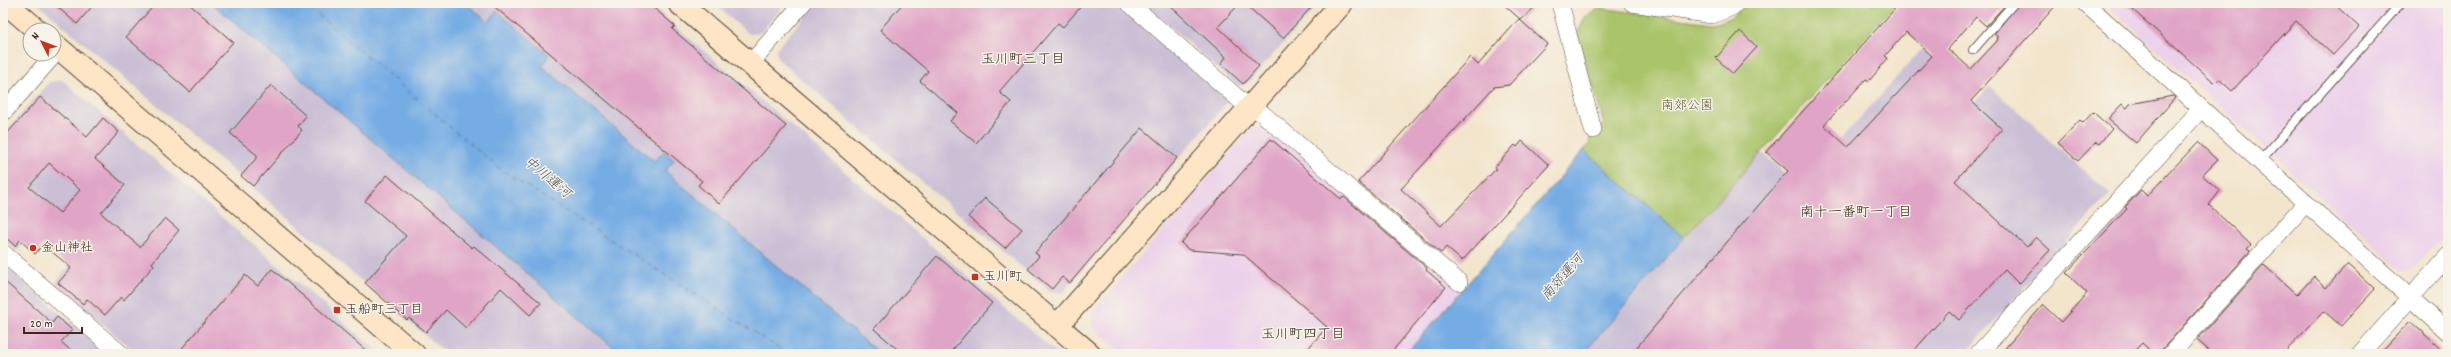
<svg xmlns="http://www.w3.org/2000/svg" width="2451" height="357" viewBox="0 0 2451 357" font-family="Dekko,'Klee One',sans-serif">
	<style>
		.built { fill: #ecd1ea }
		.industrial { fill: #cbbfd5 }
		.green { fill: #aac46b; stroke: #727744 }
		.water { fill: #75ace4; stroke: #586b81 }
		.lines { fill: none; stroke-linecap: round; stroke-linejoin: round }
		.ferry { stroke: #4f5863; stroke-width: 1; stroke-dasharray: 5 4; stroke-linecap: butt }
		.building { fill: #e0a4c6; fill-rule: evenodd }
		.lane-casing { stroke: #574638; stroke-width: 10 }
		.street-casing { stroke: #574638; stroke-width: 18 }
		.secondary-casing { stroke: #574638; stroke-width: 24 }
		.lane { stroke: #fff; stroke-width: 8 }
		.street { stroke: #fff; stroke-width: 17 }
		.secondary { stroke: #fde5c5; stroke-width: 22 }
		.poi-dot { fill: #c8321e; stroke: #f7f3e8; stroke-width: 1.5 }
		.labels { text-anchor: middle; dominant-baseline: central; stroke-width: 3; stroke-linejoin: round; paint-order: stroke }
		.park-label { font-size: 13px; fill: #5c5835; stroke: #f7f3e8 }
		.poi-label { font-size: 13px; fill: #3b2a1e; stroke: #f7f3e8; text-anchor: start }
		.neighbourhood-label { font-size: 14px; fill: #3b2a1e; stroke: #f7f3e8 }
		.water-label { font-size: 14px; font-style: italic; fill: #4f5863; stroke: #f7f3e8 }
	</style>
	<rect width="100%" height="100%" fill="#f7f3e8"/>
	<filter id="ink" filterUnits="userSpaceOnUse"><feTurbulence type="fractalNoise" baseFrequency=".025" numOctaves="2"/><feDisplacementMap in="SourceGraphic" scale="8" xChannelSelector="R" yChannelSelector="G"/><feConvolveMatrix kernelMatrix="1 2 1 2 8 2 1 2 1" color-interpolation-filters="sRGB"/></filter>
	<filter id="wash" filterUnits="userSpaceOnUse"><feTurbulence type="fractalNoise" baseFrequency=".012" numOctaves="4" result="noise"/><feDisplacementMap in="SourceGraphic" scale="16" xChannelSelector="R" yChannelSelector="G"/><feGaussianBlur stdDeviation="0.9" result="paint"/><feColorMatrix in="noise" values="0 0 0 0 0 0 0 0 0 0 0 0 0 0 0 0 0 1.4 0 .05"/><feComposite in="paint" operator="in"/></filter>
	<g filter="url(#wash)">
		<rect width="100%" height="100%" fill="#f3e5cc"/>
		<g class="built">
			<polygon points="2105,3 2448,3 2448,230 2413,269 2402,271"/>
			<polygon points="1253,126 1267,126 1460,292 1406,354 1124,354 1092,327 1092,312"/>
		</g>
		<g class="industrial">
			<polygon points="37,3 212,3 621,354 447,354"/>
			<polygon points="466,3 648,3 1058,354 880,354 665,171 674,160 664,151 654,162 542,66 550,56 497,12 488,22"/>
			<polygon points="713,3 786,3 760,33 749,34"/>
			<polygon points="817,3 1116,3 1229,100 1063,292 1051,292 778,59 776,49"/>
			<polygon points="1143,3 1320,3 1246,84 1238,86"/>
			<polygon points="1922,49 1976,101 1990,86 2110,194 1964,354 1583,354 1761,152 1799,186"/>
			<polygon points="62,80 375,349 371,354 138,354 55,283 74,260 36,228 17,251 3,239 3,134 49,82"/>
			<polygon points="3,264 107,354 3,354"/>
		</g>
		<path class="green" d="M1746 3H1896L1684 238 1584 150 1590 143 1589 140 1604 123 1577 34 1585 17 1600 8 1711 23C1727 22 1736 15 1746 3Z"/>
		<g class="water">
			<polygon points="212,3 466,3 488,22 497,11 550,56 542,66 654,161 664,151 674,160 665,171 880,354 621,354"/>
			<polygon points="1584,150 1684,238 1583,354 1406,354"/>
		</g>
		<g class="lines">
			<polyline class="ferry" points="304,3 499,168 788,354"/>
		</g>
		<g id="blocks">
			<g class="building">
				<polygon points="53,3 95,3 77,24"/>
				<polygon points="156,3 188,3 233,42 190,92 126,37"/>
				<polygon points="490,3 648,3 675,26 672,29 786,126 719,204 698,185 702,181"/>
				<polygon points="903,3 1084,3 1063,27 1058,23 999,92 1011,102 976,143 950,121 958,113 920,81 928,71 880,30"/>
				<polygon points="1167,3 1240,3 1218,27 1259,66 1243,84 1221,64 1226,57"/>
				<polygon points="1244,3 1315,3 1283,38"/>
				<polygon points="1502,3 1539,3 1521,20"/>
				<path d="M1900 3H2007L1986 26 1976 17 1948 49 1971 69 1997 41 1998 37 1994 34 2019 3H2058L1971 101 2002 129 1955 181 2027 247 2036 237 2050 250 2019 284 2005 270 1959 320 1949 311 1911 354H1631L1788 171 1766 152ZM1906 32 1932 56 1848 147 1824 125 1866 79 1869 81 1880 68 1888 58 1885 56Z"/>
				<polygon points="2125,3 2333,3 2359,27 2333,55 2296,21 2232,91 2219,79 2215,83"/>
				<polygon points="1519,19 1547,44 1509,85 1494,87 1401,189 1441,226 1496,169 1494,168 1515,145 1517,147 1522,141 1549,165 1462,261 1446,247 1441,253 1358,182 1470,57 1478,65"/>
				<polygon points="1740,31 1757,47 1733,74 1716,58"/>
				<polygon points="271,85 306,116 298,126 302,130 253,186 241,176 258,156 230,133"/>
				<polygon points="2173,96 2175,98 2136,143 2108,119 2122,104 2127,108 2130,104"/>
				<path d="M40 97 87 137 103 118 119 132 95 159 125 185 101 213 140 247 165 218 179 230 152 263 154 265 124 300 121 297 105 315 87 299 83 304 58 283 71 268 43 244 35 254 20 240 15 246 3 235V138ZM49 163 80 190 60 213 29 187Z"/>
				<polygon points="2093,112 2112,129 2099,144 2096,142 2078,161 2058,143 2080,120 2083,123"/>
				<polygon points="1142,128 1177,158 1070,283 1062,277 1052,289 1028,269 1039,256 1035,253"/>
				<polygon points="1271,139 1341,199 1344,197 1427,268 1426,270 1446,287 1390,354 1303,354 1327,327 1243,254 1189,250 1181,243"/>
				<polygon points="2198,142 2217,160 2202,175 2220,191 2209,205 2251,245 2247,249 2250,251 2158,354 2154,354 2142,343 2131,354 2000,354 2043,305 2061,322 2087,293 2066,273 2127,209 2125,207 2141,190 2147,196"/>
				<polygon points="387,175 472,248 474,246 541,303 530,315 501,288 466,328 446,310 426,332 409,318 407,320 365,283 406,236 365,201"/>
				<polygon points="985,198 1022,229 1005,248 968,217"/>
				<polygon points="937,256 992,303 949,354 903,354 874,329"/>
				<polygon points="2348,264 2375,289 2341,326 2324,311 2283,354 2213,354 2197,340 2264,265 2297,295 2314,276 2326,288"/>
				<polygon points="272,269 370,354 177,354 245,275 258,286"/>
				<polygon points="3,280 52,323 57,317 72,330 61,342 75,354 3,354"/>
				<polygon points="2410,321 2446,354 2379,354"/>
			</g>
		</g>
	</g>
	<g filter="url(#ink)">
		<use href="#blocks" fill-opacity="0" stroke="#574638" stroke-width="1"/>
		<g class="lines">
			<defs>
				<g id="lane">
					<polyline points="1973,50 2014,3"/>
					<polyline points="2260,161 2401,3"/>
				</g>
				<g id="street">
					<polyline points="1129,3 1248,107"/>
					<polyline points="1560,3 1593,130"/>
					<polyline points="1632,3 1712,15 1732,7 1736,3"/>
					<polyline points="2085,3 2448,332"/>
					<polyline points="750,64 803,3"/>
					<polyline points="1251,104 1459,282"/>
					<polyline points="3,113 59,49"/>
					<polyline points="3,253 121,354"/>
					<polyline points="1978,354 2201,109"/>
					<polyline points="2171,354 2306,203"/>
					<polyline points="2360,354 2448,256"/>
				</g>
				<g id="secondary">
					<polyline points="6,3 37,30"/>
					<polyline points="679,3 1090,354"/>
					<polyline points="54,44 414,354"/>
					<polyline points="1057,326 1342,3"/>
				</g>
			</defs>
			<use href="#lane" class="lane-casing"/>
			<use href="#street" class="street-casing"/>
			<use href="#secondary" class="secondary-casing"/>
			<use href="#lane" class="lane"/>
			<use href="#street" class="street"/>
			<use href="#secondary" class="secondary"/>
		</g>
	</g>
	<g class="poi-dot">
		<circle cx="33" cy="248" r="4"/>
		<rect x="971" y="273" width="8" height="8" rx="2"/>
		<rect x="333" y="306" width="8" height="8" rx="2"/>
	</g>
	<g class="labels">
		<g class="park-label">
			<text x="1687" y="106">南郊公園</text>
		</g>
		<g class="poi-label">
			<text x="41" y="248">金山神社</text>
			<text x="983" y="277">玉川町</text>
			<text x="345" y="310">玉船町三丁目</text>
		</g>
		<g class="neighbourhood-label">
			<text x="1023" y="60">玉川町三丁目</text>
			<text x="1856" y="213">南十一番町一丁目</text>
			<text x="1303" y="335">玉川町四丁目</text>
		</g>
		<g class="water-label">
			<text transform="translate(547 178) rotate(40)">中川運河</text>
			<text transform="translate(1563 278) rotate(-49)">南郊運河</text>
		</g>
	</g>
	<rect width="2451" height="357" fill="none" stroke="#f7f3e8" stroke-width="16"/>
	<g transform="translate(42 42) rotate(312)"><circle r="19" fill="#f7f3e8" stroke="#aca397"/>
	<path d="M0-3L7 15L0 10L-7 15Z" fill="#c8321e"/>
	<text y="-6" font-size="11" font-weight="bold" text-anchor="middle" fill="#3b2a1e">N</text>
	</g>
	<path d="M24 327v6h58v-6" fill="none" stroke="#3b2a1e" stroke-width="2"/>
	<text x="30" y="327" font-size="12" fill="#3b2a1e" stroke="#f7f3e8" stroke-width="3" paint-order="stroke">20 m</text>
</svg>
